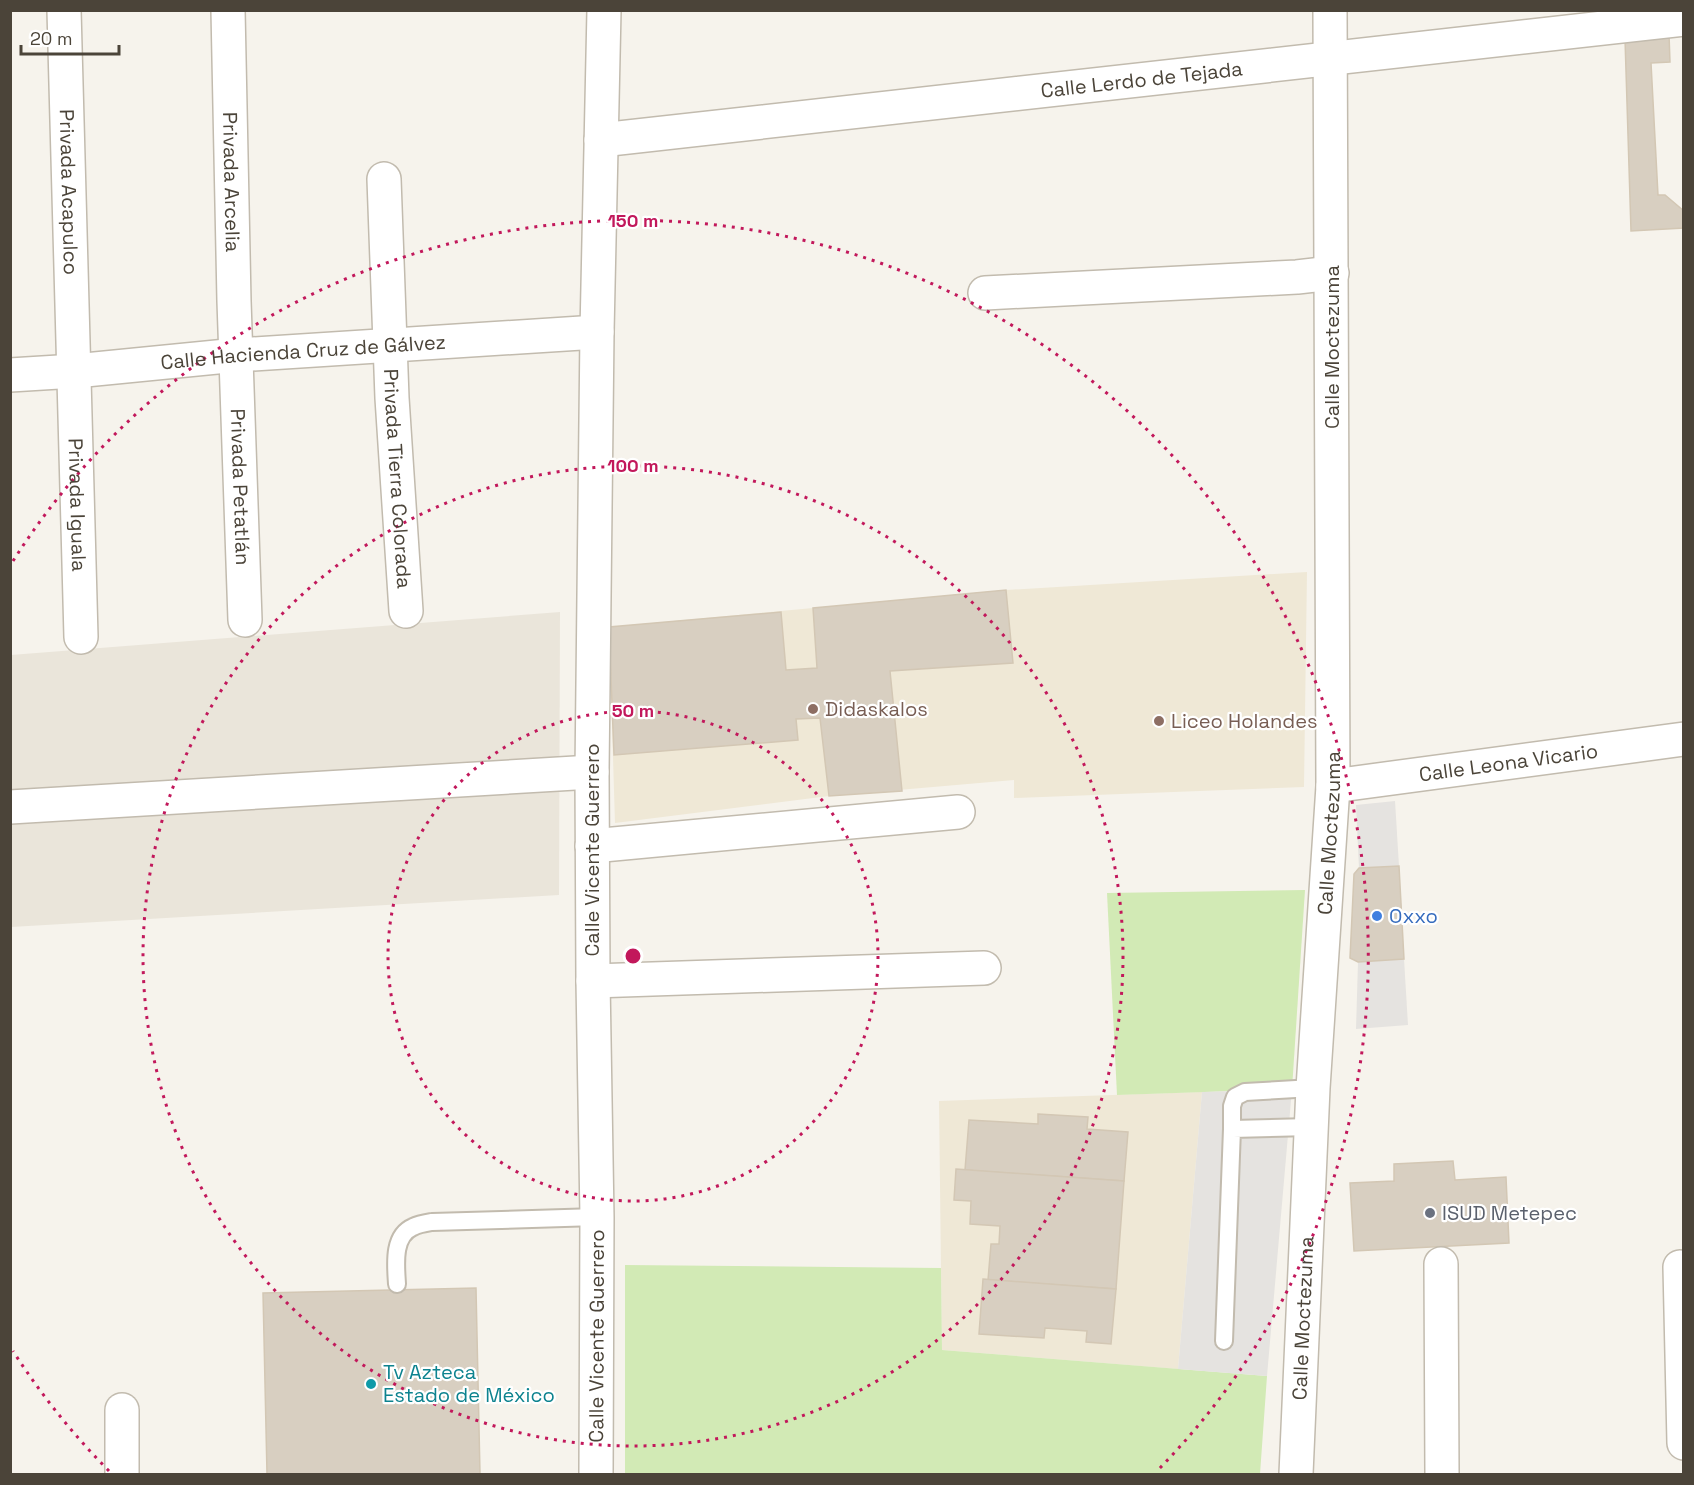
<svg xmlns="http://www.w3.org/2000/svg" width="1694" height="1485" viewBox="0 0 1694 1485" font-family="'Space Grotesk',sans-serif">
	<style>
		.residential { fill: #eae5da }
		.education { fill: #efe8d6 }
		.grass { fill: #d2eab5 }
		.parking { fill: #e5e3e0 }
		.building { fill: #d8cfc1; stroke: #d3c7b4; stroke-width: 1.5 }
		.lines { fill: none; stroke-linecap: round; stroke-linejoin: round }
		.service-casing { stroke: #c2bbae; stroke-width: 20 }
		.minor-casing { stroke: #c2bbae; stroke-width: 36 }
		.tertiary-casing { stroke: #c2bbae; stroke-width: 36 }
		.service { stroke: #fff; stroke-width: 16 }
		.minor { stroke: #fff; stroke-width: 33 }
		.tertiary { stroke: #fff; stroke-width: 33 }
		.ring { fill: none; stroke: #c2185b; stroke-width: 3; stroke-dasharray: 3 6 }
		.education-dot { fill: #8d6e63; stroke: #fff; stroke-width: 2 }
		.shop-dot { fill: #3f7fe0; stroke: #fff; stroke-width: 2 }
		.worship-dot { fill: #6b7280; stroke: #fff; stroke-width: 2 }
		.culture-dot { fill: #0f9aa8; stroke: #fff; stroke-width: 2 }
		.labels { text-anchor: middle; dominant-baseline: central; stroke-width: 4.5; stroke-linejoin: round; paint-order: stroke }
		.street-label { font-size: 20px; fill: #4b4439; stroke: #fff }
		.education-label { font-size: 20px; fill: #785e54; stroke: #fff; text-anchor: start }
		.shop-label { font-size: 20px; fill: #366cbe; stroke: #fff; text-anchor: start }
		.worship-label { font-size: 20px; fill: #5b616d; stroke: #fff; text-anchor: start }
		.culture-label { font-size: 20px; fill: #0d838f; stroke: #fff; text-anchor: start }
		.centre { fill: #c2185b; stroke: #fff; stroke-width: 3 }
		.ring-label { font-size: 18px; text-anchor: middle; font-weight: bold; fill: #c2185b; stroke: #fff; stroke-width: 4.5; stroke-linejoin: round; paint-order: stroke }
	</style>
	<rect width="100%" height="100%" fill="#f6f3ec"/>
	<polygon class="residential" points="560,612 559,895 11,927 11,655"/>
	<g class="education">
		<polygon points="1307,572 1304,787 1014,798 1014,780 829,796 615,823 609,627 1006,590"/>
		<polygon points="1202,1092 1178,1369 942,1350 939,1101"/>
	</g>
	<g class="grass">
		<polygon points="1305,890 1292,1089 1117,1095 1107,893"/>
		<polygon points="625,1265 941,1268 942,1350 1267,1376 1260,1474 625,1474"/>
	</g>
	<g class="parking">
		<polygon points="1395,801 1399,866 1359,868 1356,805"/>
		<polygon points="1404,959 1408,1025 1356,1029 1358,962"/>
		<polygon points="1292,1089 1267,1376 1178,1369 1202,1092"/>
	</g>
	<g class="building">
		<polygon points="1669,34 1670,62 1651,63 1658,195 1665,195 1684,211 1684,228 1631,231 1625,39"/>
		<polygon points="1006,590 1013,663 890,671 902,791 829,796 820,718 796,719 798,740 614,755 609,627 781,612 786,670 817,668 813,608"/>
		<polygon points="1399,866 1404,959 1358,962 1350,958 1354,874 1359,868"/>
		<polygon points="1038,1114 1088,1117 1087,1129 1128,1132 1124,1181 965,1170 969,1120 1038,1124"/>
		<polygon points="1453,1161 1455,1180 1506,1177 1509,1243 1354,1251 1350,1183 1394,1181 1394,1164"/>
		<polygon points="956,1169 1124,1181 1116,1289 988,1280 991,1244 999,1244 1000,1226 970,1224 971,1201 954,1200"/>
		<polygon points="983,1279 1116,1289 1111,1344 1086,1342 1087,1331 1045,1328 1044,1338 979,1334"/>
		<polygon points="476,1288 480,1474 267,1474 263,1293"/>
	</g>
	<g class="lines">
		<defs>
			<g id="service">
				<polyline points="1232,1129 1232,1106 1235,1097 1245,1092 1313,1088"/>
				<path d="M397 1284C396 1266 392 1236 413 1227 419 1224 426 1223 432 1222L597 1217"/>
				<polyline points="1224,1341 1232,1129 1311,1127"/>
			</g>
			<g id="minor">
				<path id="s1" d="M64 10 81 637"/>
				<path id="s2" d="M228 10 234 301 245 620"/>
				<path id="s3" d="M601 140 1684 19"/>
				<path id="s4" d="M384 179 392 398 406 611"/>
				<polyline points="985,293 1297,277 1332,273"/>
				<path id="s5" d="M10 375 75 371 237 355 597 332"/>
				<polyline points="10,807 592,772"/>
				<polyline points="592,846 958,812"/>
				<polyline points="593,981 984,968"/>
				<polyline points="1441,1264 1442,1474"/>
				<polyline points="1680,1267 1684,1443"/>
				<polyline points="122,1410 122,1474"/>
				<path id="s6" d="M596 1474 597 1217 593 981 592 772 597 332 604 10"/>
				<path id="s7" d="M1296 1474 1313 1088 1333 786 1330 10"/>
			</g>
			<g id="tertiary">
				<path id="s8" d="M1333 786 1684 739"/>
			</g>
		</defs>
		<use href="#service" class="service-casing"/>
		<use href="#minor" class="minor-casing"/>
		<use href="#tertiary" class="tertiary-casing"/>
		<use href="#service" class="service"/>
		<use href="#minor" class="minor"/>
		<use href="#tertiary" class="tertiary"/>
	</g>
	<g class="ring">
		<circle cx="633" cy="956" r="245"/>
		<circle cx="633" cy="956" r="490"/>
		<path d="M109 1471A735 735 0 0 1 13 1351M13 561A735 735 0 1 1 1157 1471"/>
	</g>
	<g class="education-dot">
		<circle cx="813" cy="709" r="6"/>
		<circle cx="1159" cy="721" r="6"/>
	</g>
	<circle class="shop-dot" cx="1377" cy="916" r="6"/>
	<circle class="worship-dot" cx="1430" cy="1213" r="6"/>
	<circle class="culture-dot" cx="371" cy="1384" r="6"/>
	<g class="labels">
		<g class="street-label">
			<text stroke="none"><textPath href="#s3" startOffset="544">Calle Lerdo de Tejada</textPath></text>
			<text stroke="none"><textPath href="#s2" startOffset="172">Privada Arcelia</textPath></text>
			<text stroke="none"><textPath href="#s1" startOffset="182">Privada Acapulco</textPath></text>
			<text transform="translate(1332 347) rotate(-90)">Calle Moctezuma</text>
			<text stroke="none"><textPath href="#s5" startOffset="294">Calle Hacienda Cruz de Gálvez</textPath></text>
			<text stroke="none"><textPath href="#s4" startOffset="300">Privada Tierra Colorada</textPath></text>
			<text stroke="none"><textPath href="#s2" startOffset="477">Privada Petatlán</textPath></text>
			<text stroke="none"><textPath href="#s1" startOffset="495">Privada Iguala</textPath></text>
			<text stroke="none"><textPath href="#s8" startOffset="177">Calle Leona Vicario</textPath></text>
			<text stroke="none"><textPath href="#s7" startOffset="642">Calle Moctezuma</textPath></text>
			<text transform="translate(592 850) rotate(-90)">Calle Vicente Guerrero</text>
			<text stroke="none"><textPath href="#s7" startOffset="156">Calle Moctezuma</textPath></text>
			<text stroke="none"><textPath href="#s6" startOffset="138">Calle Vicente Guerrero</textPath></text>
		</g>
		<g class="education-label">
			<text x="825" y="709">Didaskalos</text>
			<text x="1171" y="721">Liceo Holandes</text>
		</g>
		<g class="shop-label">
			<text x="1389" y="916">Oxxo</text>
		</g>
		<g class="worship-label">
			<text x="1442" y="1213">ISUD Metepec</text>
		</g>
		<g class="culture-label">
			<text x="383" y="1372">Tv Azteca<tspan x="383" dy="23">Estado de México</tspan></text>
		</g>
	</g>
	<circle cx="633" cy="956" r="9" class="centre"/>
	<g class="ring-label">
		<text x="633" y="227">150 m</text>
		<text x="633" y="472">100 m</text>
		<text x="633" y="717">50 m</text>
	</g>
	<rect width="1694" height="1485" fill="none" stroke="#4b4439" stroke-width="24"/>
	<path d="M21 45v9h98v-9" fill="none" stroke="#4b4439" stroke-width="3"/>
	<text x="30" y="45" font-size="18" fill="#4b4439" stroke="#ffffff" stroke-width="4.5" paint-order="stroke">20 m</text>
</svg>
